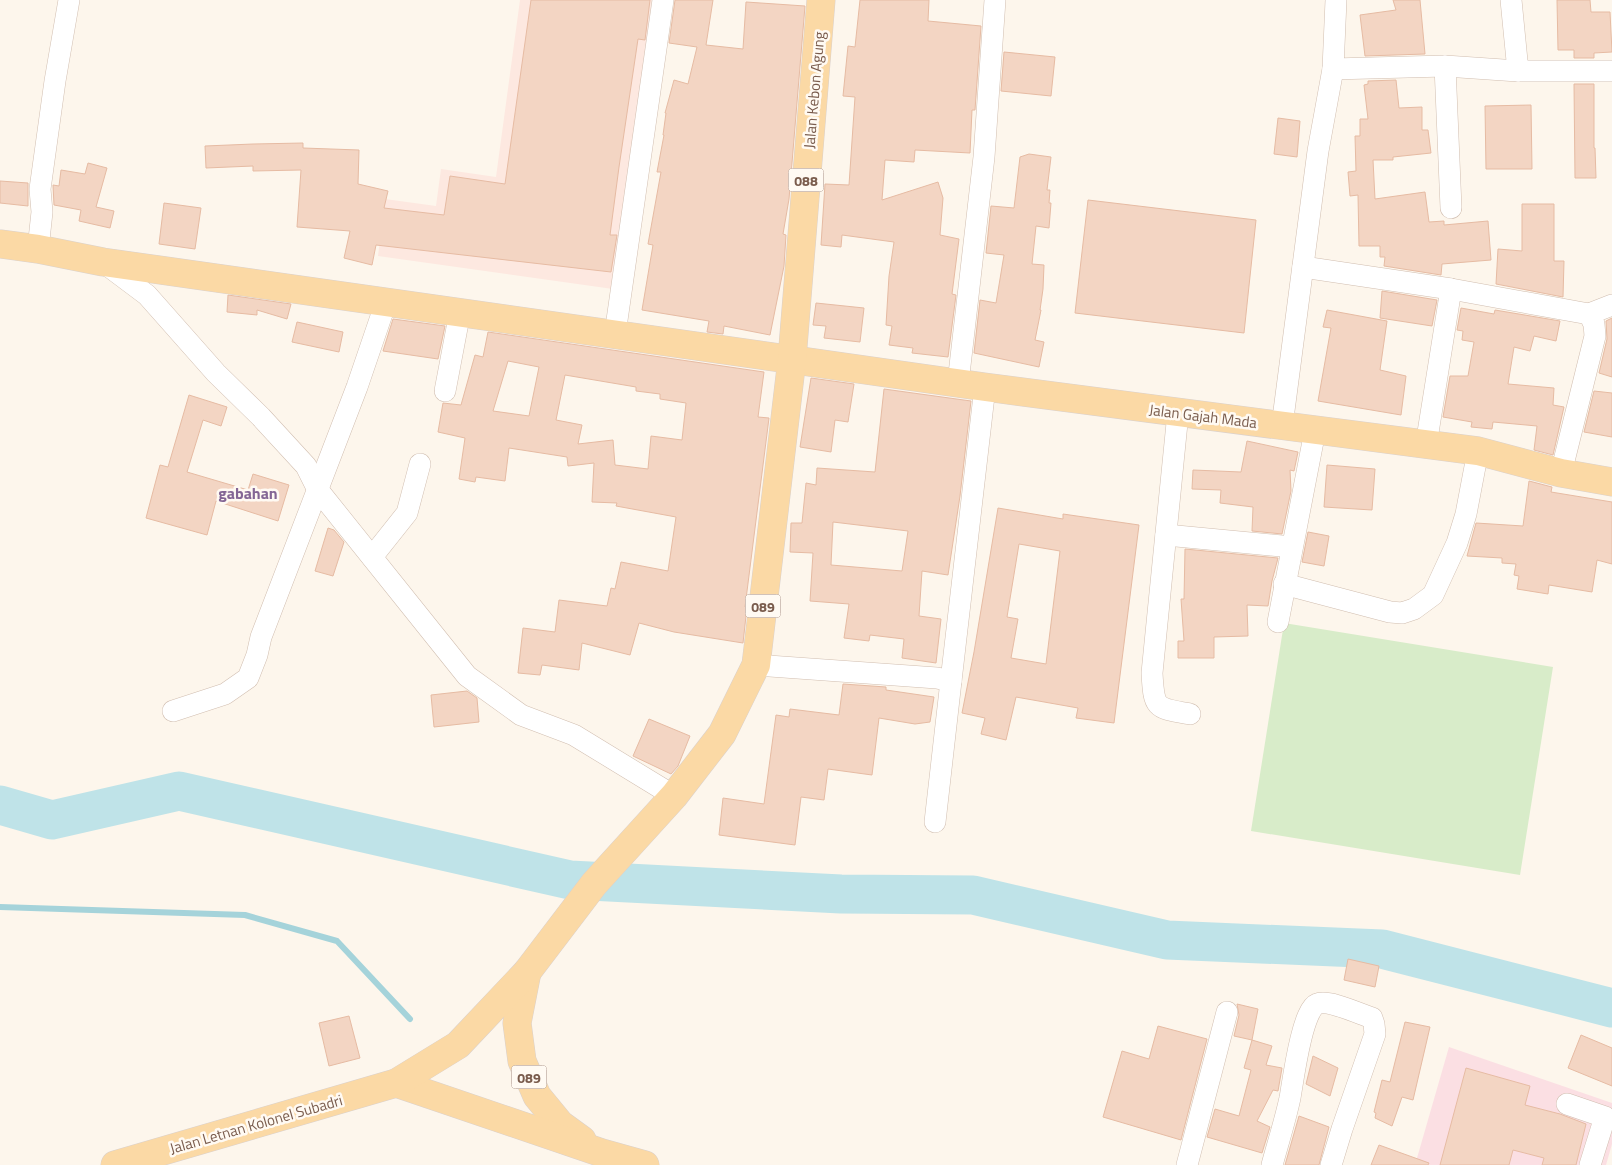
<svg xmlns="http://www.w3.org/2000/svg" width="1612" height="1165" viewBox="0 0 1612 1165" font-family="'Titillium Web',sans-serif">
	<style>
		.commercial { fill: #fde8e0 }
		.medical { fill: #fbdfe3 }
		.grass { fill: #d8ecc9 }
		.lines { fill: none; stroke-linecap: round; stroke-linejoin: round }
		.stream { stroke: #a5d3da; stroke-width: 6 }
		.river { stroke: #bfe3e8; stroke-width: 39 }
		.building { fill: #f3d5c3; stroke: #e6bba3; fill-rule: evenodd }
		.minor-casing { stroke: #d1beb0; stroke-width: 22 }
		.major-casing { stroke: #dad1cd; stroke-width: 29 }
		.minor { stroke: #fff; stroke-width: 21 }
		.major { stroke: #fbd9a5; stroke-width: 28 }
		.labels { text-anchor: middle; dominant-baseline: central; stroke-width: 5; stroke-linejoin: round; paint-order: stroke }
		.shield { fill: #fffaf3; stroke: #a28b7f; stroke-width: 1 }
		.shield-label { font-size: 14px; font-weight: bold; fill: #7a5c4d }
		.street-label { font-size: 15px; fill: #7a5c4d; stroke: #fffaf3 }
		.neighbourhood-label { font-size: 16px; font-weight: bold; fill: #846695; stroke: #fffaf3 }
	</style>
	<rect width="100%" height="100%" fill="#fdf6ec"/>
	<polygon class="commercial" points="520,0 652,0 613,289 378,256 385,199 436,206 441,169 496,177"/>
	<polygon class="medical" points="1449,1047 1612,1103 1612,1144 1606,1165 1415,1165"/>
	<polygon class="grass" points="1284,623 1553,667 1520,875 1251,831"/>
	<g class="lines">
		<polyline class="stream" points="0,907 245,915 337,941 410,1019"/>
		<polyline class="river" points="0,805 52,820 179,791 570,880 841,894 973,895 1167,940 1382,949 1612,1008"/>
	</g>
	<g class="building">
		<polygon points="531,0 650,0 645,40 638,39 619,167 610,235 617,235 611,272 376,245 372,265 344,258 350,231 297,227 301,170 253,171 253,166 206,168 205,146 253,144 303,143 303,148 359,150 358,184 388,191 384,208 444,215 450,176 505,184"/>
		<polygon points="675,0 713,0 706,45 743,49 746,2 805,6 789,199 783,234 786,235 784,266 770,335 724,326 723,334 707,332 709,321 642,310 653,245 648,244 661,172 657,172 664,135 663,135 666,113 665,113 674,80 688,84 697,47 669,43"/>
		<polygon points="860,0 929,0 928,21 981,26 975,110 972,110 970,153 915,150 914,162 885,160 882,200 938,182 943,198 940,235 959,239 952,294 956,295 948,357 912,353 913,348 889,345 892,326 886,325 889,276 894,242 842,235 841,247 821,245 825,184 849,185 855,97 843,96 848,46 855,47"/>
		<polygon points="1393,0 1420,0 1425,54 1365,56 1360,15 1396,10"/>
		<polygon points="1557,0 1590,0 1591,12 1610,12 1612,52 1594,53 1594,58 1574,58 1574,50 1558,50"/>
		<polygon points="1004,52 1055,57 1051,96 1001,91"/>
		<polygon points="1396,80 1399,108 1422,107 1422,130 1428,130 1431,153 1393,157 1393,160 1373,160 1375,199 1425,192 1429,222 1444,221 1444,225 1488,221 1491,260 1442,264 1441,275 1384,266 1385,257 1380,257 1380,246 1359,246 1358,195 1350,196 1348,172 1356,171 1355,136 1360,136 1360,119 1368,119 1364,85 1368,84 1368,81"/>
		<polygon points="1574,84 1594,84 1594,148 1595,148 1596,178 1575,178"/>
		<polygon points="1531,105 1532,169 1486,169 1485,106"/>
		<polygon points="1278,118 1300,121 1297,157 1274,154"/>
		<polygon points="1029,154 1051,157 1047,190 1050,190 1049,203 1051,203 1049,228 1036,226 1032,264 1044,265 1043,289 1040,310 1041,310 1035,340 1044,342 1039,367 974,353 980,300 996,303 1004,255 986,253 991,206 1014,208 1020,157"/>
		<polygon points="88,163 107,168 96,207 114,211 110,228 79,221 81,210 54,205 53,185 59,186 61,170 85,174"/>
		<polygon points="0,181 28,183 28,206 0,203"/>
		<polygon points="1088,200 1256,220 1244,333 1075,313"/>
		<polygon points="164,203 201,208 195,249 159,244"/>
		<polygon points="1522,204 1554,204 1554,261 1564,261 1563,297 1496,284 1498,249 1522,251"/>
		<polygon points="1382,291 1437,300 1432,326 1380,318"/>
		<polygon points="228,295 291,304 287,319 257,310 257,315 227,312"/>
		<polygon points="816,303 864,308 860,342 824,338 826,326 813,325"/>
		<polygon points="1461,308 1494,314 1495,310 1560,321 1556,341 1534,336 1530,351 1514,347 1508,384 1554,388 1553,405 1564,407 1553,455 1534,450 1537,426 1493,422 1492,429 1471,427 1472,422 1443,417 1450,376 1468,376 1474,342 1462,340 1463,331 1457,330"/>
		<polygon points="1327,310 1387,321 1380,370 1406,376 1401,415 1318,401 1331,328 1323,327"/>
		<polygon points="1612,318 1612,377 1599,373 1607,339 1606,321"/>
		<polygon points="393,319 445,326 438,359 383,351"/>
		<polygon points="297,322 343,332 339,352 292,342"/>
		<path d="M488 332 764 372 758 417 769 418 745 607H747L743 643 674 632 639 623 630 655 582 643 579 670 542 665 540 675 518 673 523 628 555 632 559 600 607 606 611 588 615 589 621 562 668 571 676 517 616 506 617 503 592 502 594 463 568 466 567 457 509 448 505 481 476 477 475 482 459 479 465 438 438 432 443 403 461 405 475 355 483 357ZM508 361 539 367 529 416 493 411ZM565 375 636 387V391L660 394V399L686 403 682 440 651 436 648 469 615 465 613 440 578 444 582 425 556 420Z"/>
		<polygon points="811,378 854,384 848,422 835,420 831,452 800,447"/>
		<path d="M884 389 971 401 960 496 948 575 922 571 919 616 941 619 936 663 902 658 904 639 870 635 869 641 844 638 849 604 810 601 813 553 790 552 791 523H802L806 483 816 485 817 468 875 472ZM833 522 908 531 902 571 831 565Z"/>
		<polygon points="1594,391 1612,393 1612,437 1584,432"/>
		<polygon points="189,395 227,407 221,426 203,420 187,472 248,490 253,474 289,485 278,521 216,501 207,535 146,518 160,465 168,467"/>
		<polygon points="1247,441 1298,452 1294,471 1290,470 1291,491 1282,534 1252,531 1253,507 1220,503 1221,490 1192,489 1193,470 1241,472"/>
		<polygon points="1327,465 1375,469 1372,510 1324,507"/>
		<polygon points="1529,481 1552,487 1551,492 1612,502 1612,564 1597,560 1592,592 1549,585 1548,594 1517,589 1519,576 1514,575 1516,564 1502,563 1502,558 1467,556 1476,523 1523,526"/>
		<path d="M998 508 1063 519V514L1139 525 1114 723 1076 718 1078 708 1016 697 1006 740 981 734 985 718 962 713 974 652ZM1019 544 1060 551 1046 664 1011 658 1018 619 1007 617Z"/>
		<polygon points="328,528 334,530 344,542 333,576 315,571"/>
		<polygon points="1308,532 1329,536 1324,566 1302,562"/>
		<polygon points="1185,549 1278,558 1272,581 1268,606 1247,605 1248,636 1214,637 1214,658 1178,658 1178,641 1184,641 1181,599 1184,599"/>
		<polygon points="843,684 886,687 886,690 934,697 930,722 915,724 879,718 872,775 828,769 824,800 801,797 795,845 719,835 723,798 764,804 776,715 789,717 790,709 839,715"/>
		<polygon points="467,691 477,698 479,722 434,727 431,695"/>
		<polygon points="649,719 690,736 678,766 671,774 633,756"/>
		<polygon points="1348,959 1379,966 1375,987 1344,980"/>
		<polygon points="1237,1004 1258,1009 1252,1040 1234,1036 1239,1015"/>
		<polygon points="349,1016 360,1058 329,1066 319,1023"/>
		<polygon points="1405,1022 1430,1027 1413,1100 1402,1097 1392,1126 1375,1118 1376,1113 1374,1112 1382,1080 1390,1082"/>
		<polygon points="1158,1026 1207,1039 1181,1140 1103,1117 1122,1051 1149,1059"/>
		<polygon points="1581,1035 1612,1048 1612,1086 1568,1068"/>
		<polygon points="1252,1040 1272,1046 1266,1065 1282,1068 1278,1091 1273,1090 1257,1121 1270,1127 1262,1153 1207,1137 1215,1109 1239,1116 1251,1070 1244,1068"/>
		<polygon points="1313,1056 1338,1068 1330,1096 1306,1084"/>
		<polygon points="1466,1068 1530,1086 1525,1105 1560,1114 1586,1124 1576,1165 1542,1165 1544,1158 1513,1150 1509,1165 1440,1165"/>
		<polygon points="1299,1116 1329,1127 1319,1165 1285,1165"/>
		<polygon points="1379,1145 1429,1163 1428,1165 1371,1165"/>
	</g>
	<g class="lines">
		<defs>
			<g id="minor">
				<polyline points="1336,0 1333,69 1445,66 1518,71 1612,71"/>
				<polyline points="1511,0 1518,71"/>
				<polyline points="1445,66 1451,208"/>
				<polyline points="38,249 42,212 40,189 55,81 69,0"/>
				<polyline points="103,262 147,295 216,373 261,417 306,466 318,490 467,676 521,715 574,735 674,796"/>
				<polyline points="1303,267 1451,289 1589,314 1594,324 1595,336 1561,473"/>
				<polyline points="1589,314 1612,305"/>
				<polyline points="615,334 663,0"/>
				<polyline points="958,383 984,157 995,0"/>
				<polyline points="445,391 460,312"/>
				<path d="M1178 413 1152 673C1154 709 1155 708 1190 714"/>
				<polyline points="1282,426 1318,151 1333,69"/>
				<polyline points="1426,445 1451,289"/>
				<polyline points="1166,535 1292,547"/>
				<polyline points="372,557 407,513 420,464"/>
				<polyline points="1284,584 1390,612 1402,613 1414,609 1433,595 1457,543 1466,514 1478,451"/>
				<polyline points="1278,622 1315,431"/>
				<polyline points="756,665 937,678 951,681 985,387"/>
				<polyline points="173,711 225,694 248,678 257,655 261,637 357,387 386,302"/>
				<polyline points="935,822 951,681"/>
				<polyline points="1567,1104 1605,1117 1590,1165"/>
				<polyline points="1187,1165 1227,1012"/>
				<path d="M1272 1165C1278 1143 1285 1121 1290 1098 1293 1081 1302 1010 1317 1004 1328 999 1360 1014 1372 1018L1374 1024 1375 1034 1342 1129 1331 1165"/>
			</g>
			<g id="major">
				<polyline points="0,244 38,249 103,262 985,387 1478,451 1561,473 1612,482"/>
				<polyline points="527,972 517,1023 522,1061 537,1096 560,1124 582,1140"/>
				<polyline points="396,1083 602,1153 645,1165"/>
				<polyline points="115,1165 396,1083 458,1045 527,972 594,884 674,796 722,734 756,665 792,359 821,0"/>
			</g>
		</defs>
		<use href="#minor" class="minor-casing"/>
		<use href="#major" class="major-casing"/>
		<use href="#minor" class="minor"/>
		<use href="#major" class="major"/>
	</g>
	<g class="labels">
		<g class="shield">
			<rect x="788.5" y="168.5" width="35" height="23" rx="4"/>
			<rect x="745.5" y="594.5" width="35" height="23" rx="4"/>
			<rect x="511.5" y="1065.5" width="35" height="23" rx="4"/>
		</g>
		<g class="shield-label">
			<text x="806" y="180">088</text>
			<text x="763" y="606">089</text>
			<text x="529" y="1077">089</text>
		</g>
		<g class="street-label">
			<text transform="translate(814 90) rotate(-85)">Jalan Kebon Agung</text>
			<text transform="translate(1203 416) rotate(7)">Jalan Gajah Mada</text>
			<text transform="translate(256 1124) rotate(-16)">Jalan Letnan Kolonel Subadri</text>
		</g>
		<g class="neighbourhood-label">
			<text x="248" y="493">gabahan</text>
		</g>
	</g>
</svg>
